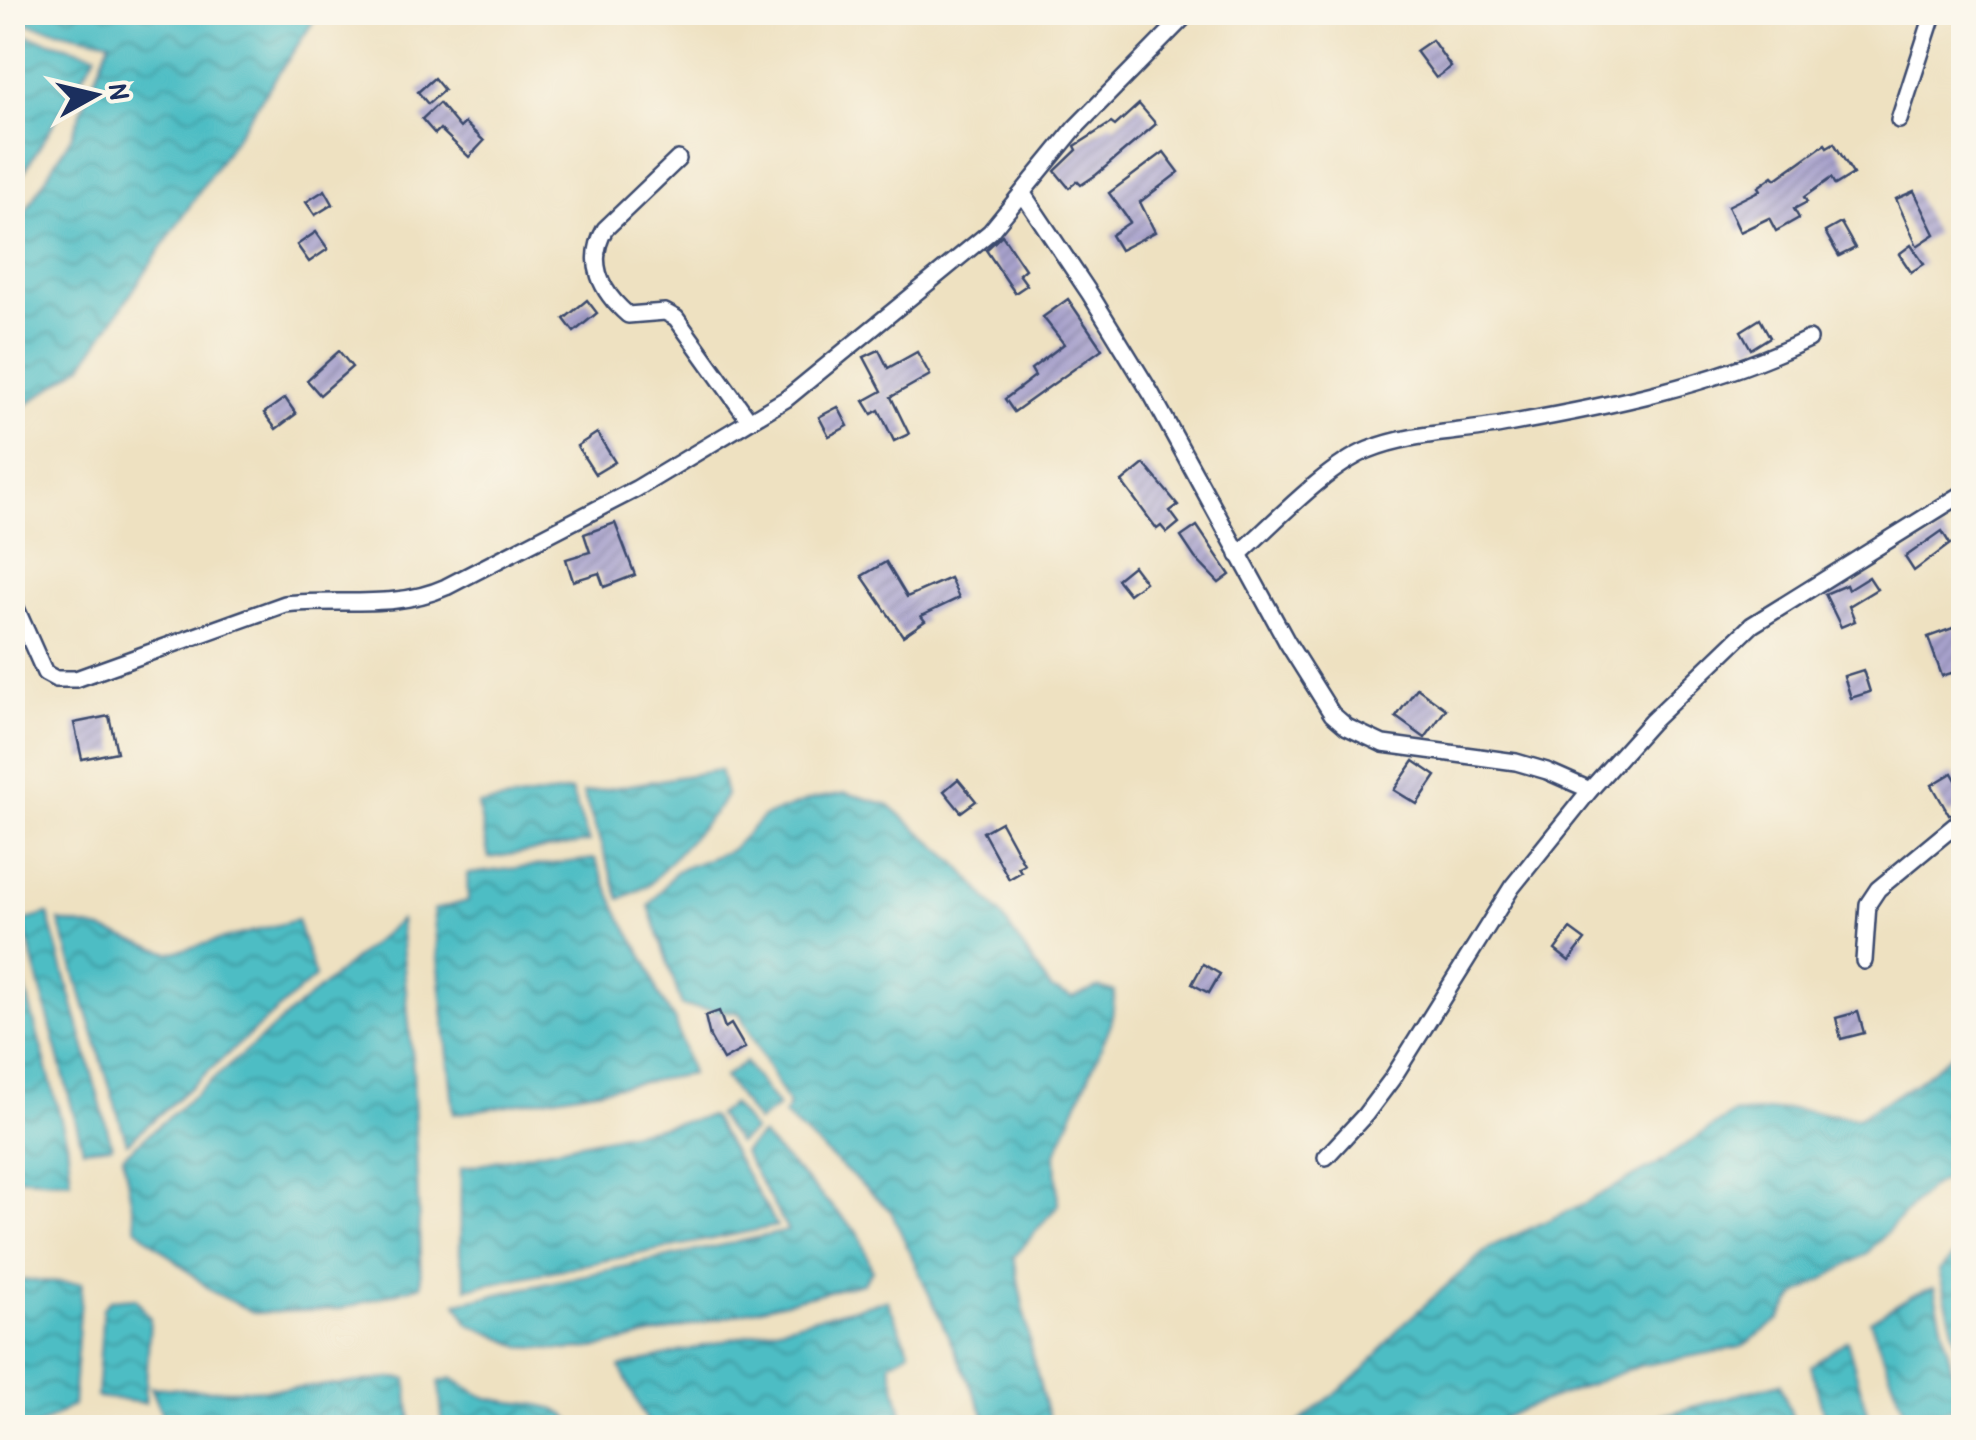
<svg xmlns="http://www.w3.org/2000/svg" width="1976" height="1440" viewBox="0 0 1976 1440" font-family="'Patrick Hand',sans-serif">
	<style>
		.water { fill: url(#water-waves); stroke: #347691; stroke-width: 2.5 }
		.building { fill: url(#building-hatch) }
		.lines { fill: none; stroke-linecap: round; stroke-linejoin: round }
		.minor-casing { stroke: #3b4a6d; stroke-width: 20 }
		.minor { stroke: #fff; stroke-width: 15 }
	</style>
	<defs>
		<pattern id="water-waves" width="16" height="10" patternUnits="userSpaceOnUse" patternTransform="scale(2.5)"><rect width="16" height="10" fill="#4ebdc4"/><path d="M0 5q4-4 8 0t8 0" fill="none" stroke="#409aa2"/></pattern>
		<pattern id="building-hatch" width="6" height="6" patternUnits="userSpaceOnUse" patternTransform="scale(2.5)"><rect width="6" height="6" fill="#a8a2cc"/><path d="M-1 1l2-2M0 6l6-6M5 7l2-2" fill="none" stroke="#8884a9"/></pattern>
	</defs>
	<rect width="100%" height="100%" fill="#fbf7ec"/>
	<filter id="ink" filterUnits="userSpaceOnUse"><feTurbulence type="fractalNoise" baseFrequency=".01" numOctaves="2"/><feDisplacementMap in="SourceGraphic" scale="20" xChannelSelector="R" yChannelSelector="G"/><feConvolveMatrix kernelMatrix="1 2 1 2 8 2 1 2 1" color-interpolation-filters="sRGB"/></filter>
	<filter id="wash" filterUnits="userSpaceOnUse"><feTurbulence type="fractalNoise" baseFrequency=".0048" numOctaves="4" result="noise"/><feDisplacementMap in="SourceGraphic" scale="40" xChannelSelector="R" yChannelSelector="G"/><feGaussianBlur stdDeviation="2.25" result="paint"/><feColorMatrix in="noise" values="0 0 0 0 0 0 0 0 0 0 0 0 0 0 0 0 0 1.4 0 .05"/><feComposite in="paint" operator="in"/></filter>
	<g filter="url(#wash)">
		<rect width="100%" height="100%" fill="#eee1c1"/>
		<g class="water">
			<polygon points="13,12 319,13 83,365 13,414 13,232 71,137 110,41 13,21"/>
			<polygon points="13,32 96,54 13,190 12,32"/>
			<polygon points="720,770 726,795 719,807 648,886 620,899 583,793"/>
			<polygon points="571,791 589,842 489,858 478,805"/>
			<polygon points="846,793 889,805 956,863 1000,914 1051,989 1073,998 1099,987 1115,992 1111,1024 1056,1153 1058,1205 1014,1257 1032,1355 1051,1427 990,1427 891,1211 784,1115 789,1106 739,1013 682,1006 649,906 676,871 731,850 763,817 813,799"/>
			<polygon points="595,859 621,918 648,965 658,994 675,1021 691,1074 454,1114 433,910 468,901 467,874"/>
			<polygon points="48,914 112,1146 83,1149 23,921"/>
			<polygon points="297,920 315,977 127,1143 59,921 102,930 170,953"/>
			<polygon points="400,920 413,1070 421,1285 341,1309 255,1313 213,1292 136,1228 123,1156"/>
			<polygon points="13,944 67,1142 71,1181 13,1177"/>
			<polygon points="1963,1046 1963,1167 1928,1189 1866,1254 1795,1296 1779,1320 1741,1347 1639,1366 1523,1409 1486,1427 1293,1427 1363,1371 1400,1327 1490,1247 1581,1205 1657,1164 1732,1114 1792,1109 1858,1118 1916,1083"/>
			<polygon points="745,1062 778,1107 757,1122 724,1077"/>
			<polygon points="732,1104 753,1131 738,1143 717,1115"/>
			<polygon points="711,1116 777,1226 467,1288 460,1254 461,1168"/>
			<polygon points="761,1135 859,1234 872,1270 863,1283 602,1347 568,1350 522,1347 469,1324 457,1303 788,1231 743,1152"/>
			<polygon points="1963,1247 1963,1370 1939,1271"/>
			<polygon points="13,1280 82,1283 73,1405 36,1427 13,1427"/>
			<polygon points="1934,1288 1960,1406 1909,1422 1870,1321 1911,1296"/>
			<polygon points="135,1298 150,1318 145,1403 97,1397 103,1308 110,1300"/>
			<polygon points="887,1300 910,1351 890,1363 905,1427 650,1427 620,1367"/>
			<polygon points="1847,1340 1871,1427 1827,1427 1811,1366"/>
			<path d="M392 1378 407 1379 411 1427H163L161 1411 151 1387C233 1394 312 1389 392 1378Z"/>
			<path d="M452 1378C463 1384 475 1394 488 1398 520 1407 555 1397 577 1427H443L439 1382Z"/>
			<polygon points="1780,1383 1796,1427 1620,1427"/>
		</g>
		<g id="blocks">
			<g class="building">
				<polygon points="1432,40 1451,67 1436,78 1416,51"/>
				<polygon points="434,78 444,90 428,104 418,92"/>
				<polygon points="439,103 460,128 465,123 484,141 469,157 440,129 435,134 422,119"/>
				<polygon points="1139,104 1156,124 1096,175 1081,185 1077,181 1069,188 1055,171 1077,150 1075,146 1111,123 1115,126"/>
				<polygon points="1834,143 1853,174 1835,185 1831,178 1804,197 1807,202 1794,209 1799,218 1776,231 1769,218 1740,232 1728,206 1760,190 1758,187 1773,176 1776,179 1825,144 1827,147"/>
				<polygon points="1164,152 1179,172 1140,202 1155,232 1120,250 1111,235 1130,222 1109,193"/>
				<polygon points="325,190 333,204 315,215 306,202"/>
				<polygon points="1914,191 1935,234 1917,246 1896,199"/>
				<polygon points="1841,223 1855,248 1839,256 1825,232"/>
				<polygon points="316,232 328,249 309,262 297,245"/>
				<polygon points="1002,235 1025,269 1019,274 1027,285 1015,293 986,250"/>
				<polygon points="1911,245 1924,264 1911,272 1899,254"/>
				<polygon points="1068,299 1102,349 1014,412 1005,399 1035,376 1031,369 1064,344 1043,317"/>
				<polygon points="587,300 597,313 574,332 564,319"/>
				<polygon points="1760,319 1770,337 1751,349 1741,331"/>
				<polygon points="879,350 888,368 917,352 930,375 891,397 909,434 894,441 879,410 872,414 864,401 882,391 864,357"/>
				<polygon points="339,351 352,367 320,395 307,380"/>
				<polygon points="285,398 296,414 276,429 264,413"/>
				<polygon points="838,407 848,426 829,436 819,417"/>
				<polygon points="597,433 615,462 595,474 577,446"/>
				<polygon points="1144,464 1178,505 1170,511 1179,523 1167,533 1161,526 1157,529 1122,482"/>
				<polygon points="615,523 635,575 604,587 599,573 573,581 566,559 590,552 584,534"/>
				<polygon points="1197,526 1230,575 1219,583 1195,558 1181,537"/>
				<polygon points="1942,531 1950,544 1914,571 1905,557"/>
				<polygon points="886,562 907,597 950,578 959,598 921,616 925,621 903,636 862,576"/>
				<polygon points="1133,566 1145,582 1129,594 1117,579"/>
				<polygon points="1869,577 1877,589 1849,606 1855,621 1841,627 1825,594 1846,585 1848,590"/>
				<polygon points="1964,624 1964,669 1942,676 1928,637"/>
				<polygon points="1863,670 1870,692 1851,698 1844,676"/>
				<polygon points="1417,688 1446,709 1425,738 1396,717"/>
				<polygon points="109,716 117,752 82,759 74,723"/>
				<polygon points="1414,761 1436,776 1417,804 1394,790"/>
				<polygon points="1952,773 1956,780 1964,777 1964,807 1949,815 1932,785"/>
				<polygon points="958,779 976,801 961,812 944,791"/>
				<polygon points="1001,822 1024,864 1018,867 1021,872 1009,879 983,832"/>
				<polygon points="1570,929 1585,940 1569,961 1555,950"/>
				<polygon points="1203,964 1220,974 1209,993 1192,984"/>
				<polygon points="719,1011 725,1028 731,1024 745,1048 723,1060 710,1037 705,1016"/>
				<polygon points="1858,1012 1864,1033 1841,1039 1836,1018"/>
			</g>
		</g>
	</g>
	<g filter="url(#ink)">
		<use href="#blocks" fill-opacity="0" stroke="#3b4a6d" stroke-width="2.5"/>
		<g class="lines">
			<defs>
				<g id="minor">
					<polyline points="1899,120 1934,12"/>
					<path d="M678 159 605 229C586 262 601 292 628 315L665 312 676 318 749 420"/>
					<polyline points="1023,194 1090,294 1152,395 1287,642 1332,714 1347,727 1383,744 1516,762 1547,771 1590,790"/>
					<path d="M1238 555C1273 524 1326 467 1368 450 1409 433 1458 433 1502 425 1605 407 1715 385 1809 339"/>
					<path d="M12 599 45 673 56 679H76L285 604C339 598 395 610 446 587L636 489 786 399 990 232 1075 128 1189 12"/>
					<polyline points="1864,961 1868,904 1878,889 1964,818"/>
					<polyline points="1326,1157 1365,1115 1392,1079 1512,887 1590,790 1651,722 1752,625 1964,493"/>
				</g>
			</defs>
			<use href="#minor" class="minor-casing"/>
			<use href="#minor" class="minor"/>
		</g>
	</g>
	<rect width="1976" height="1440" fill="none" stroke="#fbf7ec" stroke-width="50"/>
	<g transform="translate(95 95) rotate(82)" stroke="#fbf7ec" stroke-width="8" paint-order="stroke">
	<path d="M0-8L18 38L0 25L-18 38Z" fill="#1b2f5e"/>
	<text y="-15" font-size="28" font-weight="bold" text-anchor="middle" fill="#1b2f5e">N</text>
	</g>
</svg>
